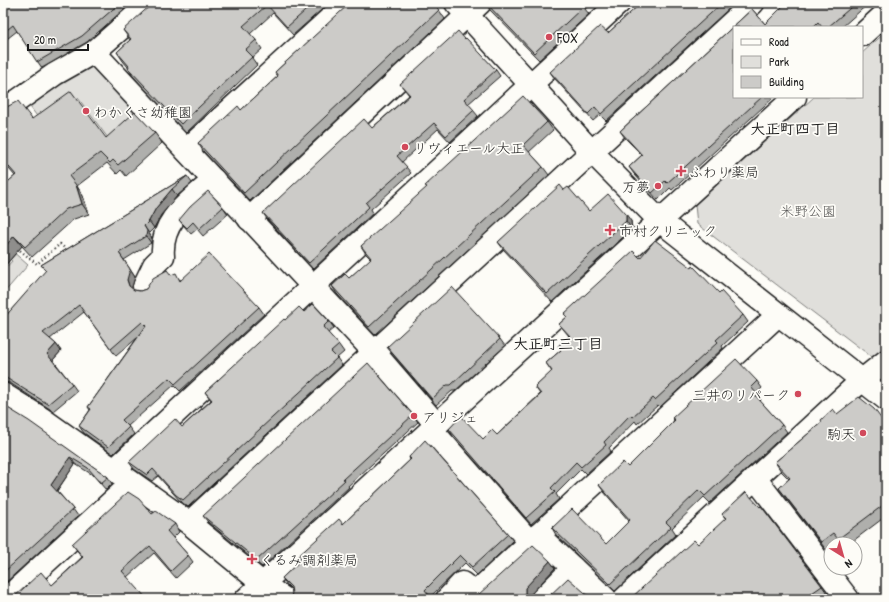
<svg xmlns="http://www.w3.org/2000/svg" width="889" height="602" viewBox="0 0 889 602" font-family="'Patrick Hand','Klee One',sans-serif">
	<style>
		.green { fill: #e0dfdb; stroke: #7e7e7c }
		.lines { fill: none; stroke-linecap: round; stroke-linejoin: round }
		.minor-casing { stroke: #1c1c1c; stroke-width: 25 }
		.path { stroke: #1c1c1c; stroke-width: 2.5; stroke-dasharray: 1 3; stroke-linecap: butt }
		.minor { stroke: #fdfcf7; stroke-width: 22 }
		.wall { fill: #afafac; stroke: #1c1c1c }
		.shaded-wall { fill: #8f8e8c; stroke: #1c1c1c }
		.building { fill: #cccbc8; stroke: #1c1c1c }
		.poi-dot { fill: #d1495b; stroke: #fdfcf7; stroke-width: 1.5 }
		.labels { text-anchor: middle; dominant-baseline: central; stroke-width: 3.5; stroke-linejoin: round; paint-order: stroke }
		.poi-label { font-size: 14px; fill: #1c1c1c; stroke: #fdfcf7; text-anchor: start }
		.park-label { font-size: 14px; fill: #575655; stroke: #fdfcf7 }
		.neighbourhood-label { font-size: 15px; font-weight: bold; fill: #1c1c1c; stroke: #fdfcf7 }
	</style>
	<rect width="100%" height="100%" fill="#fdfcf7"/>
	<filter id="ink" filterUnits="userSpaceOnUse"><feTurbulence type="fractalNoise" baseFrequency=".025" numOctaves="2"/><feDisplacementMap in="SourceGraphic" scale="8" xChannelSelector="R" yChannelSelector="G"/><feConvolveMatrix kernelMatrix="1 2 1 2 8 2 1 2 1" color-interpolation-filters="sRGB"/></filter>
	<g filter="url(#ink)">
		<g class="green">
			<polygon points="886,32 886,349 873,358 697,224 695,205 814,97 862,97 862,53"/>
			<polygon points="90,63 141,115 111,142 78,98 42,123 28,104"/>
			<polygon points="3,243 28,265 3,294 3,271 12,261 3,253"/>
		</g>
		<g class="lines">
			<defs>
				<g id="minor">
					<polyline points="456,3 591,151 660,221 886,399"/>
					<polyline points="862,35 886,13"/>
					<polyline points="94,52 374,352 436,424"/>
					<polyline points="3,111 55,74 94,52 150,3"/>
					<polyline points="186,150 347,3"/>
					<polyline points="249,219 480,3"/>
					<path d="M144 286 154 265 163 256C160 220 189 202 214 180"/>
					<polyline points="3,394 41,418 189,523 263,584 285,599"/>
					<polyline points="431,429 530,542"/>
					<polyline points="114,470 619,3"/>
					<polyline points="755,478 848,599"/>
					<polyline points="189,523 753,3"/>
					<polyline points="538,535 606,599"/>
					<polyline points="6,599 131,484"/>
					<polyline points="246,599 795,97"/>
					<polyline points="447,599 462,583 475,593 778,315"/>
					<polyline points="542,599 573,568"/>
					<polyline points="624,599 861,381 886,361"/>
				</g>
			</defs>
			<use href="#minor" class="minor-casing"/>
			<polyline class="path" points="17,248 37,264 60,244 68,251"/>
			<use href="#minor" class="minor"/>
		</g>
		<g class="wall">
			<polygon points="3,3 131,3 87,42 42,68 17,31 3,42"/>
			<polygon points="172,3 329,3 293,35 273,13 250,34 256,40 262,49 252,58 257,65 186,133 133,76 128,68 128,67 123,61 117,52 130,40 123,30 169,5"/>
			<polygon points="486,3 592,3 585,9 589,14 539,60 490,10"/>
			<polygon points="641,3 735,3 606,121 600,115 593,121 555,79 550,72 608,33"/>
			<polygon points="786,3 869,3 842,27 734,27 734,97 774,97 681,182 672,190 670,188 658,200 634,174 629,167 642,155 625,138 620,131 752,9 765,24"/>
			<polygon points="350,4 439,10 445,19 250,201 203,151 198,143 241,110 278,76 275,72"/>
			<polygon points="465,39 496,70 500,76 468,104 478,116 450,142 438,129 402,162 411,173 371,209 373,213 313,269 267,219 263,213 372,128 409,95 400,84"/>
			<polygon points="3,109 32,119 106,138 155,133 162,143 126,176 121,170 117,174 107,163 77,186 83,196 89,214 74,219 32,257 22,246 3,268 3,186 15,176 3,162"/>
			<polygon points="547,122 553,130 529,152 543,167 549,175 375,335 337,294 332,286 349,278 371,259 366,254 361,246"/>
			<polygon points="187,176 192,183 177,196 161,215 154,228 149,233 152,238 151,243 124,260 135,277 132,287 132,289 134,290 140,291 146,289 171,275 181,280 259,307 264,314 180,391 174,385 128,426 134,434 113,454 84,433 79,426 90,410 88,407 137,338 116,356 84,312 50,339 56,344 61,351 53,360 72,384 77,391 53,411 10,383 3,382 3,319 46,271 41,265"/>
			<polygon points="564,190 589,211 631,221 632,229 552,302 504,250 498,242"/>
			<polygon points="223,207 228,214 203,236 197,229 191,234 184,226 179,220"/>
			<polygon points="640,258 719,293 743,315 748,322 722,346 723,348 660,407 658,405 637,424 635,421 609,448 611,451 586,474 581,469 556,494 559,499 531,524 453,436 449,429 483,439 497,435 540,394 535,387 552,372 546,363 561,350 558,346 569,336 559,324 567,317 564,314"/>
			<polygon points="304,312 329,321 334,328 328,333 339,345 344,352 337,358 342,365 188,507 180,501 158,476 152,481 134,469 129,462 182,427 211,400 205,392 285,320"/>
			<polygon points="500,339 505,346 455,391 452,391 436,405 392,353 387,347"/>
			<polygon points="757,381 762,388 757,393 761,400 760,401 782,425 787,432 710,503 704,497 672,528 676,534 615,591 556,535 552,528 606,544 629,521 604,492 599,485 628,467 672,423 674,420 672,418"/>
			<polygon points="3,405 108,477 112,484 106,490 93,475 75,464 57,491 73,509 78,516 3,585"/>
			<polygon points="837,414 886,425 886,516 849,544 841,544 840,541 836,544 831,544 831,548 827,551 779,488 789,479 781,471 775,462 822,422"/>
			<polygon points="413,415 418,422 348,486 349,487 262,567 208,522 203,516"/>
			<polygon points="409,457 508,534 513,541 477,575 465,563 430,597 292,593 292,590 287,585 282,578 298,563 295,559 343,524 410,460"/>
			<polygon points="152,514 175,524 179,532 173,538 188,555 193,562 176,578 154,553 127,577 52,585 82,557 72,544"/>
			<polygon points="722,514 822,586 827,593 819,599 630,599 698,544 726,519"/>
		</g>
		<g class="shaded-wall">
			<polygon points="76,185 83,196 89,214 82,204"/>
			<polygon points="172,189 177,196 161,215 154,228 149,221 156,208"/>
			<polygon points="626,214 631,221 632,229 626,221"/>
			<polygon points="144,226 152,238 151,243 146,236"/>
			<polygon points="14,236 22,246 3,268 3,249"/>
			<polygon points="119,253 135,277 132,287 134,293 129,286"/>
			<polygon points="56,344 61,351 52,361 47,354"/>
			<polygon points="70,457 75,464 56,492 51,485"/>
			<polygon points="550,561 555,568 530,595 530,599 527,599 525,595 525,588"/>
		</g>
		<g class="building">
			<polygon points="3,3 120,3 82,36 37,62 13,25 3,33"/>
			<polygon points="153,3 167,3 169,5 172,3 314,3 287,27 267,5 243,26 256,40 245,50 252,57 181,124 128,68 129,66 117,52 131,39 123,30"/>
			<polygon points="350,3 433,3 439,10 244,193 198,143 238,106 241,110 278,76 275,72"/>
			<polygon points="486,3 580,3 583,7 534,53"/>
			<polygon points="641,3 722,3 601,114 595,107 588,114 550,72 600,26 608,33"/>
			<polygon points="786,3 856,3 828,27 822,27 818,22 813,27 734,27 734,97 762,97 676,175 667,183 665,181 652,193 629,167 642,155 620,131 752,9 765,24"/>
			<polygon points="458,31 465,39 466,38 496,70 464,99 474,110 446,136 434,123 397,156 407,167 366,203 369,207 309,263 263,213 364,119 372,128 410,95 400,84"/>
			<polygon points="71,91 106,138 135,112 155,133 118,165 113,160 110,163 100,153 69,176 76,185 82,204 66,209 25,247 14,236 3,249 3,186 16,175 3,160 3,109 18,101 32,119"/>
			<polygon points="523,96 547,122 523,145 543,167 369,327 332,286 345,274 349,278 371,258 361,246 427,187 425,186"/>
			<polygon points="187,176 172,189 156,208 149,221 144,226 147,231 146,236 119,253 130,269 127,280 129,286 134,290 140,291 146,289 153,278 167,270 171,275 176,273 180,281 209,254 259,307 175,384 169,378 122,420 129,427 108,447 79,426 91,409 88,407 146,326 142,322 111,349 79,305 43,333 56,344 47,354 72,384 48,404 3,376 3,319 46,270 41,265"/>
			<polygon points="560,185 564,190 568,187 589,211 608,194 626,214 626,221 547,294 498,242"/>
			<polygon points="208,191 223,207 199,229 193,222 187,228 179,220 190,207"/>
			<polygon points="655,240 692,268 693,266 719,293 721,291 743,315 716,340 718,342 655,400 653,398 632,417 630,415 604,442 606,445 581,467 576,462 551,488 555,492 526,518 449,429 461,416 483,439 492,430 497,435 541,394 535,387 552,371 546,363 561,350 558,346 570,336 559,324 567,317 564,314 633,251 640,258"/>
			<polygon points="452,287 500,339 451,385 447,385 432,399 387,347"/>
			<polygon points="313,304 329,321 323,327 339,345 331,352 337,358 183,500 176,495 153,469 147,475 129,462 175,419 182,427 212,400 205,392 284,319 285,320 299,307 304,312"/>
			<polygon points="736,359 757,381 751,387 756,393 755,395 782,425 705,496 699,490 666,522 671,527 610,584 552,528 572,509 606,544 630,520 599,485 623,462 628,467 675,420 672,418"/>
			<polygon points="368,363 413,415 343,479 345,480 257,560 203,516"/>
			<polygon points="859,397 874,409 886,425 886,503 838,539 833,533 821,542 779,488 790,478 775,462 822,422 821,420 833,409 837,414"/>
			<polygon points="3,405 29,421 108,477 101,483 88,468 70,457 51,485 73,509 3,573"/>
			<polygon points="425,440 508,534 472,567 460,555 425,590 432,599 290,599 292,593 291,587 282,578 303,558 295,559 339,519 343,524 411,459 409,457"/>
			<polygon points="128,492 139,499 152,514 156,511 175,524 167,531 188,555 171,571 150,546 122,571 147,599 12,599 41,572 52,585 83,557 72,544"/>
			<polygon points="746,492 760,507 761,506 822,586 809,595 811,599 630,599 694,540 698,544 726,518 722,514"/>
			<polygon points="533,545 550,561 525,588 525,595 527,599 469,599 470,598 478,595"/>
			<polygon points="568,578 592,599 546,599"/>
		</g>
	</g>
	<g class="poi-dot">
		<circle cx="549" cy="37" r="4"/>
		<circle cx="86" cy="111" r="4"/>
		<circle cx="405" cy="147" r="4"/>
		<path d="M679 165h4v4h4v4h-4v4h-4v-4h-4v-4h4z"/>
		<circle cx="658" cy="186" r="4"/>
		<path d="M608 224h4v4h4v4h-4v4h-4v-4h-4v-4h4z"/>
		<circle cx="798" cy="394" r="4"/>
		<circle cx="414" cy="416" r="4"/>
		<circle cx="863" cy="433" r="4"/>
		<path d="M250 553h4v4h4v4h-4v4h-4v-4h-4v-4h4z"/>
	</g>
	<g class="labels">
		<g class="poi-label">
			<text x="557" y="37">FOX</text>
			<text x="94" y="111">わかくさ幼稚園</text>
			<text x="413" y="147">リヴィエール大正</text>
			<text x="689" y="171">ふわり薬局</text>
			<text x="650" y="186" text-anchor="end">万夢</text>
			<text x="619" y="230">市村クリニック</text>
			<text x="790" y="394" text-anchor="end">三井のリパーク</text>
			<text x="422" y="416">アリジェ</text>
			<text x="855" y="433" text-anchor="end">駒天</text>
			<text x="260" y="559">くるみ調剤薬局</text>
		</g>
		<g class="park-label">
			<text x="808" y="210">米野公園</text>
		</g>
		<g class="neighbourhood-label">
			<text x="795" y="128">大正町四丁目</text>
			<text x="558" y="343">大正町三丁目</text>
		</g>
	</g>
	<rect width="889" height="602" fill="none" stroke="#fdfcf7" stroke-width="16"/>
	<rect x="8" y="8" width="873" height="586" fill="none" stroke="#1c1c1c" stroke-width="1.5" filter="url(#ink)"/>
	<rect x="733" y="26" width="130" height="72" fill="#fdfcf7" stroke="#a3a29f"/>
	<rect x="741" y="39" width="20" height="6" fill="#fdfcf7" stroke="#a3a29f"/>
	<text x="769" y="46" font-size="12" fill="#1c1c1c">Road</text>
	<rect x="741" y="56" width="20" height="12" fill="#e0dfdb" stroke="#a3a29f"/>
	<text x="769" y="66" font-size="12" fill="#1c1c1c">Park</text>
	<rect x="741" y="76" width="20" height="12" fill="#cccbc8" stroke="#a3a29f"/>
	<text x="769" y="86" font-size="12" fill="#1c1c1c">Building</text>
	<g transform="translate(843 556) rotate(143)"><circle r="19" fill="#fdfcf7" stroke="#a3a29f"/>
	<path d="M0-3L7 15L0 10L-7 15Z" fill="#d1495b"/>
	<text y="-6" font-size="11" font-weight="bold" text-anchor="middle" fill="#1c1c1c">N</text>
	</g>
	<path d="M28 44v6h60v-6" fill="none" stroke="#1c1c1c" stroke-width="2"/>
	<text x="34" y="44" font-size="12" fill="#1c1c1c" stroke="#fdfcf7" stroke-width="3" paint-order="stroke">20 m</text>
</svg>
